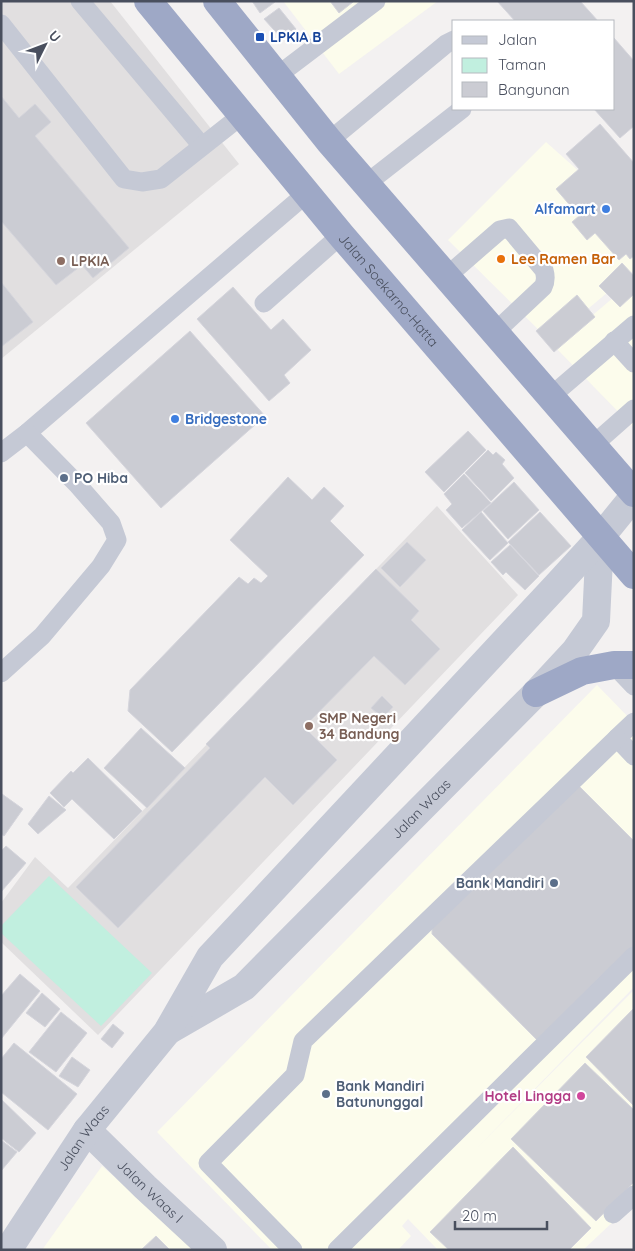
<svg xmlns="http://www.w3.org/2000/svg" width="635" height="1251" viewBox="0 0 635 1251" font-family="Quicksand,sans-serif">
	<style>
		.commercial { fill: #fcfcec }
		.education { fill: #e1dfe0 }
		.green { fill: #c1efdf }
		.building { fill: #cbccd3; stroke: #d5d5dc }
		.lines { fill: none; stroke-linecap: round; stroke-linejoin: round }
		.service { stroke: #c5c9d5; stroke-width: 19 }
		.minor { stroke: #c5c9d5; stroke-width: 28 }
		.tertiary { stroke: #c5c9d5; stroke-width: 28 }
		.trunk { stroke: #9ea8c6; stroke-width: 28 }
		.transit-dot { fill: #1a4fb4; stroke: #fff; stroke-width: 2 }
		.shop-dot { fill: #3f7fe0; stroke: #fff; stroke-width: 2 }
		.food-dot { fill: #e8710a; stroke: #fff; stroke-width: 2 }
		.education-dot { fill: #8d6e63; stroke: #fff; stroke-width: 2 }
		.service-dot { fill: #5c6f8a; stroke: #fff; stroke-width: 2 }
		.hotel-dot { fill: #d1479c; stroke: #fff; stroke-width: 2 }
		.labels { text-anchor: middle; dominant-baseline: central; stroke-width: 4.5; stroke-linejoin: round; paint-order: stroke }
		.transit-label { font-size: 14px; font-weight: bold; fill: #164399; stroke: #fff; text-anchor: start }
		.shop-label { font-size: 14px; font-weight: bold; fill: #366cbe; stroke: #fff; text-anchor: end }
		.food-label { font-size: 14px; font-weight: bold; fill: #c56008; stroke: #fff; text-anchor: start }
		.education-label { font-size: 14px; font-weight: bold; fill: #785e54; stroke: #fff; text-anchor: start }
		.street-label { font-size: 14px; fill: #494f5e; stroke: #fff }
		.service-label { font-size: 14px; font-weight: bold; fill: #4e5e75; stroke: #fff; text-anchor: start }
		.hotel-label { font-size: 14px; font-weight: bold; fill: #b23c85; stroke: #fff; text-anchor: end }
	</style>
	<rect width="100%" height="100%" fill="#f3f1f1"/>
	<g class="commercial">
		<polygon points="283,1 438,1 339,74"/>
		<polygon points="546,142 582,174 634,200 634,270 550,341 448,240"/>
		<polygon points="634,280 634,428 555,347"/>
		<polygon points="597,685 634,723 634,987 475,1150 634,990 634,1202 583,1250 438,1250 408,1219 402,1226 411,1236 398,1250 272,1250 157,1132"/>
		<polygon points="102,1166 197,1250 42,1250"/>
	</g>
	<g class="education">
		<polygon points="1,1 110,1 239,164 1,359"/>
		<polygon points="437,506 518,595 98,1035 1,942 1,903 35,857 68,888"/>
	</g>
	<polygon class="green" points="49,876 152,973 101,1026 1,933 1,926"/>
	<g class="building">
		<polygon points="252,1 275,1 275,2 260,13"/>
		<polygon points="330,1 352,1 353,2 339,13"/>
		<polygon points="497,1 580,1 598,21 515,21"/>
		<polygon points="279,8 296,29 283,40 264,19"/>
		<polygon points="614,38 634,61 634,126 620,138 594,109 614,109"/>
		<polygon points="1,96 19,118 35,104 51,122 35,136 129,248 93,278 82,265 56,285 1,221"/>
		<polygon points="600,124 634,163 634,256 630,259 626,254 619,260 595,233 587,240 572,222 579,216 556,189 579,169 566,154"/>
		<polygon points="622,263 634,276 634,294 620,307 599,286"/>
		<polygon points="1,282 33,322 1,347"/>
		<polygon points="233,287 271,330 283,319 311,350 284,375 290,383 269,401 197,319"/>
		<polygon points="577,295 595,317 554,352 536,331"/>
		<polygon points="190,331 265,416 161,508 86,423"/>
		<polygon points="468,431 486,450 444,492 425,472"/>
		<polygon points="488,450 493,455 496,452 505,460 502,464 514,478 491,501 465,473"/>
		<polygon points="464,474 491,503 462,528 446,510 452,504 444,494"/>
		<polygon points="288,477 312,500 324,487 344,506 330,521 364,555 172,752 128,711 130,690 239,577 248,584 254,578 261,583 268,576 230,540"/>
		<polygon points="514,482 539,510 508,539 483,511"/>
		<polygon points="481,512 508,543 490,560 462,530"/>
		<polygon points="540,512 571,546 539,575 508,542"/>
		<polygon points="407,542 426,560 400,587 381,568"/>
		<polygon points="510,545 539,576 525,590 506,572 503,575 491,562"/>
		<polygon points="376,569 419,611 411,620 440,649 405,685 374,656 304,727 337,760 293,805 265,777 118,928 76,887 210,748 206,744"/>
		<polygon points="382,696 393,707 383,718 371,708"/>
		<polygon points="141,728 185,768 147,808 104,768"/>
		<polygon points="88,758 142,811 114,839 72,799 64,807 50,793 71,771 73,773"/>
		<polygon points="575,782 634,841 634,946 538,1041 432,934 432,924"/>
		<polygon points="2,794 23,809 4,836 1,834"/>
		<polygon points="49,796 66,810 38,834 28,824"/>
		<polygon points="6,846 26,863 1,892 1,851"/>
		<polygon points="20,974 40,991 1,1039 1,996"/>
		<polygon points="42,993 60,1009 45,1027 26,1013"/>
		<polygon points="634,1008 634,1106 586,1057"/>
		<polygon points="61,1012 87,1033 56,1072 29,1052"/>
		<polygon points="113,1024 124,1033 112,1048 101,1039"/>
		<polygon points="14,1043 77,1094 48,1130 1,1092 1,1059"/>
		<polygon points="72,1057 90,1070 78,1087 59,1076"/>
		<polygon points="585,1063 634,1110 634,1182 596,1221 511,1139"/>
		<polygon points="1,1099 36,1133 19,1152 1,1138"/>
		<polygon points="1,1140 17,1152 1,1171"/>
		<polygon points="513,1147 591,1228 569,1250 449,1250 430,1232"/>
		<polygon points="156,1236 170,1250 141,1250"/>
	</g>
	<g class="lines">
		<g class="service">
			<polyline points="80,1 202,146"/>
			<polyline points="1,24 124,179 142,182 161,179 242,115"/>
			<polyline points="277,76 376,1"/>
			<polyline points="329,141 446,44 454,40"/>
			<polyline points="366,184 462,109"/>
			<path d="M446 277 500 230 509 228 544 270C546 277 546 281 543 287L494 333"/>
			<polyline points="264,303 341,235"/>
			<polyline points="614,341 634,363"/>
			<polyline points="550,397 634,325"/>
			<polyline points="592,446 634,409"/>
			<polyline points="1,453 27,433 306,194"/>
			<polyline points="614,665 634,686"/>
			<polyline points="1,673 42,636 101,566 117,540 111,523 77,484 27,433"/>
			<polyline points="634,722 617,738 634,756"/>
			<polyline points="613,1214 634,1195"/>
			<polyline points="293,1250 208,1163 295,1075 303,1041 617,738"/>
			<polyline points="337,1250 634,956"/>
		</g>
		<path class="minor" id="s1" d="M87 1130 145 1187 213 1250"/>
		<g class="tertiary">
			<path id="s2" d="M168 1031 244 987 536 693 575 651 596 621 600 538"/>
			<path id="s3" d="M8 1250 87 1130 167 1032 210 957 557 585 600 538 634 496"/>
		</g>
		<g class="trunk">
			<path id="s4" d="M148 1 341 235 634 575"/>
			<polyline points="217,1 329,141 634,493"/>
			<polyline points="536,693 582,671 614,665 634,665"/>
		</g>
	</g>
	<rect class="transit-dot" x="255" y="32" width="10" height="10" rx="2.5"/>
	<g class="shop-dot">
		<circle cx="606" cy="209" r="5"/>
		<circle cx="175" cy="419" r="5"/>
	</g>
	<circle class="food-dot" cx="501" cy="259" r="5"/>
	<g class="education-dot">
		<circle cx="61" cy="261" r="5"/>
		<circle cx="309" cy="726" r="5"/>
	</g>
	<g class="service-dot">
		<circle cx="64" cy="478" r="5"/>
		<circle cx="554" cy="883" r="5"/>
		<circle cx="326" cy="1094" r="5"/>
	</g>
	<circle class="hotel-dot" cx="581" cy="1096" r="5"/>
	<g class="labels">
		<g class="transit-label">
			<text x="270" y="37">LPKIA B</text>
		</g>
		<g class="shop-label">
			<text x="596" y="209">Alfamart</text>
			<text x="185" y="419" text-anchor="start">Bridgestone</text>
		</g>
		<g class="food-label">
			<text x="511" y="259">Lee Ramen Bar</text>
		</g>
		<g class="education-label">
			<text x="71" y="261">LPKIA</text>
			<text x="319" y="718">SMP Negeri<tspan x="319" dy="16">34 Bandung</tspan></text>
		</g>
		<g class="street-label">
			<text stroke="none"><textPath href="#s4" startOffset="376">Jalan Soekarno-Hatta</textPath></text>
			<text stroke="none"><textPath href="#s2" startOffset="339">Jalan Waas</textPath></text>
			<text stroke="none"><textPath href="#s3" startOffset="135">Jalan Waas</textPath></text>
			<text stroke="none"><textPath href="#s1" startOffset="88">Jalan Waas I</textPath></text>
		</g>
		<g class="service-label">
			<text x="74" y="478">PO Hiba</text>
			<text x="544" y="883" text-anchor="end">Bank Mandiri</text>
			<text x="336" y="1086">Bank Mandiri<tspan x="336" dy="16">Batununggal</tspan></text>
		</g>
		<g class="hotel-label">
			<text x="571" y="1096">Hotel Lingga</text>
		</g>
	</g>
	<rect width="635" height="1251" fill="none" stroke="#494f5e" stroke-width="5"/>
	<rect x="452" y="20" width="162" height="90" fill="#ffffff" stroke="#b6b9bf"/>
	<rect x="462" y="36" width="25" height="8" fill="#c5c9d5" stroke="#b6b9bf"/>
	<text x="498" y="45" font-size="15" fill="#494f5e">Jalan</text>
	<rect x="462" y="58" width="25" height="15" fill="#c1efdf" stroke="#b6b9bf"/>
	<text x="498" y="70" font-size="15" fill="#494f5e">Taman</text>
	<rect x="462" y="82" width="25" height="15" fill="#cbccd3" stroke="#b6b9bf"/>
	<text x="498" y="95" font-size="15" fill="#494f5e">Bangunan</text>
	<g transform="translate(45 45) rotate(48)" stroke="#ffffff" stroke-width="4" paint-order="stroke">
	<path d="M0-4L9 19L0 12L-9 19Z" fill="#494f5e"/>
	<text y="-8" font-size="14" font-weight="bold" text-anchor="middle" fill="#494f5e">U</text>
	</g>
	<path d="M455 1221v8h92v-8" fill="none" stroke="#494f5e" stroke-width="2.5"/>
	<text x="462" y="1221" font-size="15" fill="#494f5e" stroke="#ffffff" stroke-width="4" paint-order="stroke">20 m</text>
</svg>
